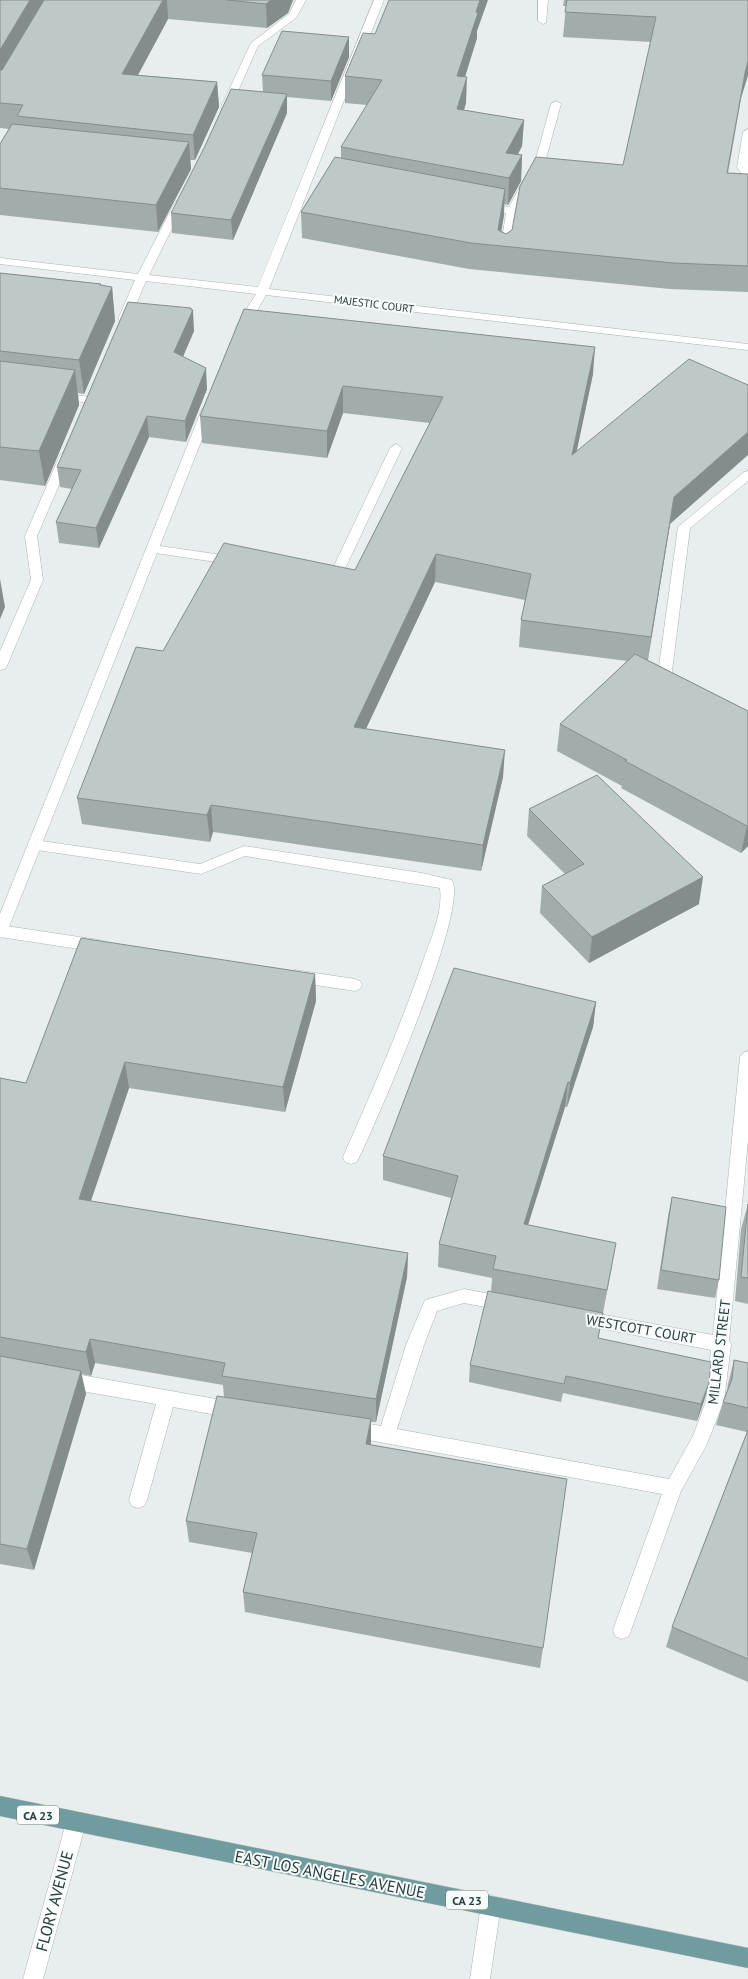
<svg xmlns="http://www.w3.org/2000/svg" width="748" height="1979" viewBox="0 0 748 1979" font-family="'PT Sans',sans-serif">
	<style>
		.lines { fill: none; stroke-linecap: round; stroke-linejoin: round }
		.service-casing { stroke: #aab5b5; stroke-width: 1 }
		.minor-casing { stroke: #aab5b5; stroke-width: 1 }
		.primary-casing { stroke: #c3c9c9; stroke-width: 1 }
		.service { fill: #fff; fill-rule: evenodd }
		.minor { fill: #fff; fill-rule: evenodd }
		.primary { fill: #709b9f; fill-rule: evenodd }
		.wall { fill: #a2adab }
		.shaded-wall { fill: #848d8b }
		.building { fill: #bcc9c7; stroke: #848d8b }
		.labels { text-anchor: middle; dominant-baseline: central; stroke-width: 4; stroke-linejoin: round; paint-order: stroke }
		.far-street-label { font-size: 11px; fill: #273d3f; stroke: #f7fbfa }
		.shield { fill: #f7fbfa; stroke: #657677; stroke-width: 1 }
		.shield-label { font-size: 12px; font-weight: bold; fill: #273d3f }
		.street-label { font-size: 14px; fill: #273d3f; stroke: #f7fbfa }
		.near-street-label { font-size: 16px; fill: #273d3f; stroke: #f7fbfa }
	</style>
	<rect width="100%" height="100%" fill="#e7eeed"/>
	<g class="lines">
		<defs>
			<g id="service">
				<path d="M396 444 402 448 344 571C340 577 327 582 320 580L318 577 320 574 333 568 390 448Z"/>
				<polygon points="748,471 748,481 690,528 671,679 678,685 676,688 666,688 657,681 678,527 744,472"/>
				<polygon points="153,545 236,557 242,561 236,565 149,552 147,549"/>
				<path d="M35 840 200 864 244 846 422 873 452 880C469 911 376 1123 357 1162L351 1164 345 1162 343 1157C372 1091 401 1026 424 958 432 936 443 912 440 888L245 856 201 874 30 849 28 845 30 841Z"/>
				<polygon points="0,925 99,940 104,942 106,946 104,950 99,952 0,937"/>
				<polygon points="295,970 355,979 360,981 362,985 360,989 355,991 295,982 290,980 288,976 290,972"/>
				<polygon points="491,1895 498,1898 501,1905 490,1979 470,1979 481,1905 484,1898"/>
			</g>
			<g id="minor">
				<polygon points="296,0 306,0 296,18 258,46 231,107 226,110 223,109 221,107 251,43 289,14"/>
				<polygon points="374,0 384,0 269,289 748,344 748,350 266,295 247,328 241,331 235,328 256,294 146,281 130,319 124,322 118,319 135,280 0,264 0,258 138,274 175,202 180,199 185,202 149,275 258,287"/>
				<polygon points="538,0 548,0 546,23 543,24 538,21"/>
				<polygon points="556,101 561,104 547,155 517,211 510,253 505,256 501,255 500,253 506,213 481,208 480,206 485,203 509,207 537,155 551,104"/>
				<polygon points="748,129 748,177 744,176 737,168 743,132"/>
				<polygon points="59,393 90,397 96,400 90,403 55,398 53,396 55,394"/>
				<polygon points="208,405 214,409 7,932 5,936 0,938 0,914 202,409"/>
				<polygon points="66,451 72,455 37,536 43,580 7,666 5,669 0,670 0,651 31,580 25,536 60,455"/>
				<polygon points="748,1051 748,1140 729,1341 731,1344 724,1401 706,1446 681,1491 629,1636 622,1639 615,1636 613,1630 662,1494 352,1437 346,1435 343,1429 346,1423 352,1421 381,1426 406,1345 425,1300 464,1289 506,1297 512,1299 514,1304 512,1309 506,1311 464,1303 437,1311 424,1345 397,1429 669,1479 693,1436 706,1401 711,1350 583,1325 577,1323 575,1318 577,1313 583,1311 713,1335 740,1057 743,1053"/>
				<polygon points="64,1372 233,1402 239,1404 242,1410 239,1416 233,1418 173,1407 147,1500 144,1506 138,1508 132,1506 129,1500 156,1404 64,1388 58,1385 55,1380 58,1375"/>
				<polygon points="76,1813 83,1816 86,1823 43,1979 23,1979 66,1823 69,1816"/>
			</g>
			<polygon id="primary" points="0,1796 748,1948 748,1968 0,1816"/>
		</defs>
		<use href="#service" class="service-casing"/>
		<use href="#minor" class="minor-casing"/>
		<use href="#primary" class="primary-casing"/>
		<use href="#service" class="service"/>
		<use href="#minor" class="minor"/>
		<use href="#primary" class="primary"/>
	</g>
	<g class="wall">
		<polygon points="0,0 293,0 288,13 267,28 168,19 138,75 217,82 219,107 195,160 190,160 191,169 158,232 0,215 0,144 9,129 0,128"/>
		<polygon points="564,0 748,0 748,75 741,98 728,173 748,174 748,292 670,289 469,269 302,238 301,212 341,158 341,147 367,105 345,103 345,76 375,34 477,31 477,38 465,77 466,103 464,110 524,120 522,146 518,154 522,155 521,181 508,205 504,204 504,215 501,231 506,234 623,165 651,42 563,37 566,6 563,6"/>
		<polygon points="349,57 331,101 287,97 287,113 233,240 172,233 171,213 263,92 262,75"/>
		<polygon points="0,273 101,284 101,285 112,287 115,321 84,394 78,393 79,405 45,486 0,480"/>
		<polygon points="244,309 593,374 576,452 670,524 648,660 748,711 748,846 741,853 621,788 622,786 557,751 560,724 627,661 519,647 521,620 525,600 435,582 366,729 503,777 481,871 213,832 210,842 82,824 77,798 163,651 355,570 430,423 343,413 327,458 202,443 200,416"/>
		<polygon points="191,310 194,331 183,356 207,389 186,442 149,437 99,548 59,543 56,522 72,489 60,487 57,467"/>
		<polygon points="529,809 699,904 589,963 540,913 542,886 565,874 527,836"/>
		<polygon points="315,974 316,1001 285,1112 129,1088 91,1201 408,1253 407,1277 376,1422 371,1422 371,1444 543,1648 540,1668 245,1612 243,1592 252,1553 189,1542 186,1521 224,1397 223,1385 95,1363 91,1376 81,1374 86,1394 34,1570 0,1564 0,1078 26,1083"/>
		<polygon points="596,1002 593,1027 567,1107 565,1107 528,1225 612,1266 598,1339 709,1383 704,1401 697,1421 563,1393 561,1402 469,1382 470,1365 491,1292 492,1278 438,1267 439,1244 451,1198 383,1180 383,1156"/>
		<polygon points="672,1197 719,1280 715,1298 657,1289 668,1216"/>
		<polygon points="748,1204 748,1304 735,1301 741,1229"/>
		<polygon points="734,1360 748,1363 748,1682 666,1647 672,1627 747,1432 716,1425 723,1402 727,1391 728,1384"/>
	</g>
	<g class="shaded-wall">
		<polygon points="30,0 48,0 0,81 0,50"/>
		<polygon points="163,0 167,0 168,19 125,99 122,74"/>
		<polygon points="271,0 293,0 288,13 267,28 266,4"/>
		<polygon points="480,0 488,0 477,31 477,38 457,102 457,76 476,12"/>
		<polygon points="349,37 349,57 331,101 331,81"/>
		<polygon points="748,61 748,75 741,98 724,199 745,73"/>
		<polygon points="467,77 466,103 456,135 457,109"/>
		<polygon points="217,82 219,107 195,160 193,135"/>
		<polygon points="287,94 287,113 233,240 231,220"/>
		<polygon points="524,120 522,146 506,178 506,153"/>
		<polygon points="189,142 191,169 158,232 156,205"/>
		<polygon points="522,155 521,181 508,205 509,178"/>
		<polygon points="505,189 504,215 499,245 498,230"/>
		<polygon points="101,284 103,306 112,287 115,321 84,394 79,360"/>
		<polygon points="191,308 192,312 193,310 194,331 176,373 174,352"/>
		<polygon points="595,347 593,374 570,483 572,455"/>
		<polygon points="206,368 207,389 186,442 185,421"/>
		<polygon points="75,370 79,405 45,486 39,451"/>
		<polygon points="343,386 343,413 327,458 327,431"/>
		<polygon points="147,416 149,437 99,548 96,528"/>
		<polygon points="748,432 748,455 670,524 647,664 651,637 674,497"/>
		<polygon points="436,554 435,582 354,754 354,727"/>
		<polygon points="0,579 5,607 0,619"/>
		<polygon points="505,750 503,777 481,871 483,845"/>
		<polygon points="211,805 213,832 210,842 207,815"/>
		<polygon points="748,825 748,846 741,853 747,826"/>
		<polygon points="703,877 699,904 589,963 592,937"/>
		<polygon points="315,974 316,1001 285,1112 283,1087"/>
		<polygon points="596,1002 593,1027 567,1107 570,1083"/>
		<polygon points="125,1062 129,1088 83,1224 79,1199"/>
		<polygon points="568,1082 565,1107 521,1247 524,1224"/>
		<polygon points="408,1253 407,1277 376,1422 376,1399"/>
		<polygon points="90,1339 95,1363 91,1376 86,1352"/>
		<polygon points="81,1371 86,1394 34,1570 27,1549"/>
		<polygon points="709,1383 704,1401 697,1421 701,1404"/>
		<polygon points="371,1419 371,1442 366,1465 366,1444"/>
	</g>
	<g class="building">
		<polygon points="0,0 30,0 0,50"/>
		<polygon points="44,0 163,0 122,74 217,82 193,135 17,116 23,105 0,103 0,70 2,70"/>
		<polygon points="227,0 271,0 266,4"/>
		<polygon points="389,0 480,0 476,12 478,13 457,76 467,77 457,109 524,120 506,153 522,155 509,178 341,147 382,80 345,76 363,33 375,34"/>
		<polygon points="567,0 748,0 748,61 745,73 727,173 748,174 748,266 673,263 471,243 301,212 335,157 505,189 498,230 506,234 512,230 520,186 536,157 623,165 656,17 565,12"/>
		<polygon points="282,31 349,37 331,81 262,75"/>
		<polygon points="231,89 287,94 231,220 171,213 205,146"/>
		<polygon points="12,124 189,142 156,205 0,188 0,144"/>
		<polygon points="0,273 101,284 100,285 112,287 79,360 0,351"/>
		<polygon points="128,302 191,308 191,310 193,310 174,352 206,368 185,421 147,416 96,528 56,522 81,470 57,467"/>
		<polygon points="244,309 595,347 572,455 689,359 748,385 748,432 674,497 651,637 521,620 531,574 436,554 354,727 505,750 483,845 211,805 207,815 77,798 136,647 163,651 224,543 355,570 443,397 343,386 327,431 200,416"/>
		<polygon points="0,361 75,370 39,451 0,447"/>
		<polygon points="635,654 748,711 748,825 747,826 625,761 627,760 560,724"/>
		<polygon points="597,775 703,877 592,937 542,886 584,864 529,809"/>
		<polygon points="81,938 315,974 283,1087 125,1062 79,1199 408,1253 376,1399 222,1376 225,1363 90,1339 86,1352 0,1337 0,1078 26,1083"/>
		<polygon points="454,968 596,1002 570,1083 568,1082 524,1224 616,1243 607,1290 493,1269 496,1256 439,1244 458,1176 383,1156"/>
		<polygon points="672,1197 726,1207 719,1280 661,1270"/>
		<polygon points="748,1204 748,1278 741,1277"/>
		<polygon points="488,1291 603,1313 598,1338 711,1362 709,1383 701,1404 566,1376 564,1384 470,1365"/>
		<polygon points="0,1356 81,1371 27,1549 0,1544"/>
		<polygon points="734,1360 748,1363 748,1408 723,1402 732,1379"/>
		<polygon points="217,1396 371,1419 366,1444 567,1479 543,1648 243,1592 257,1533 186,1521"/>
		<polygon points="748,1430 748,1659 672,1627"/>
	</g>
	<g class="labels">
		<g class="far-street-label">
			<text transform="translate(374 304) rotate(7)">MAJESTIC COURT</text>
		</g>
		<g class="shield">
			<rect x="17" y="1805.5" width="42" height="19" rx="4"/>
			<rect x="446" y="1890.5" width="42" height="19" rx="4"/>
		</g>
		<g class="shield-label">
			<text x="38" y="1815">CA 23</text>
			<text x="467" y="1900">CA 23</text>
		</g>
		<g class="street-label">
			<text transform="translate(641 1329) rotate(10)">WESTCOTT COURT</text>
			<text transform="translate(719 1352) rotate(-83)">MILLARD STREET</text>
		</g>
		<g class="near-street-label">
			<text transform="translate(330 1874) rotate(11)">EAST LOS ANGELES AVENUE</text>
			<text transform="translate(54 1901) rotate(-75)">FLORY AVENUE</text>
		</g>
	</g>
</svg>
